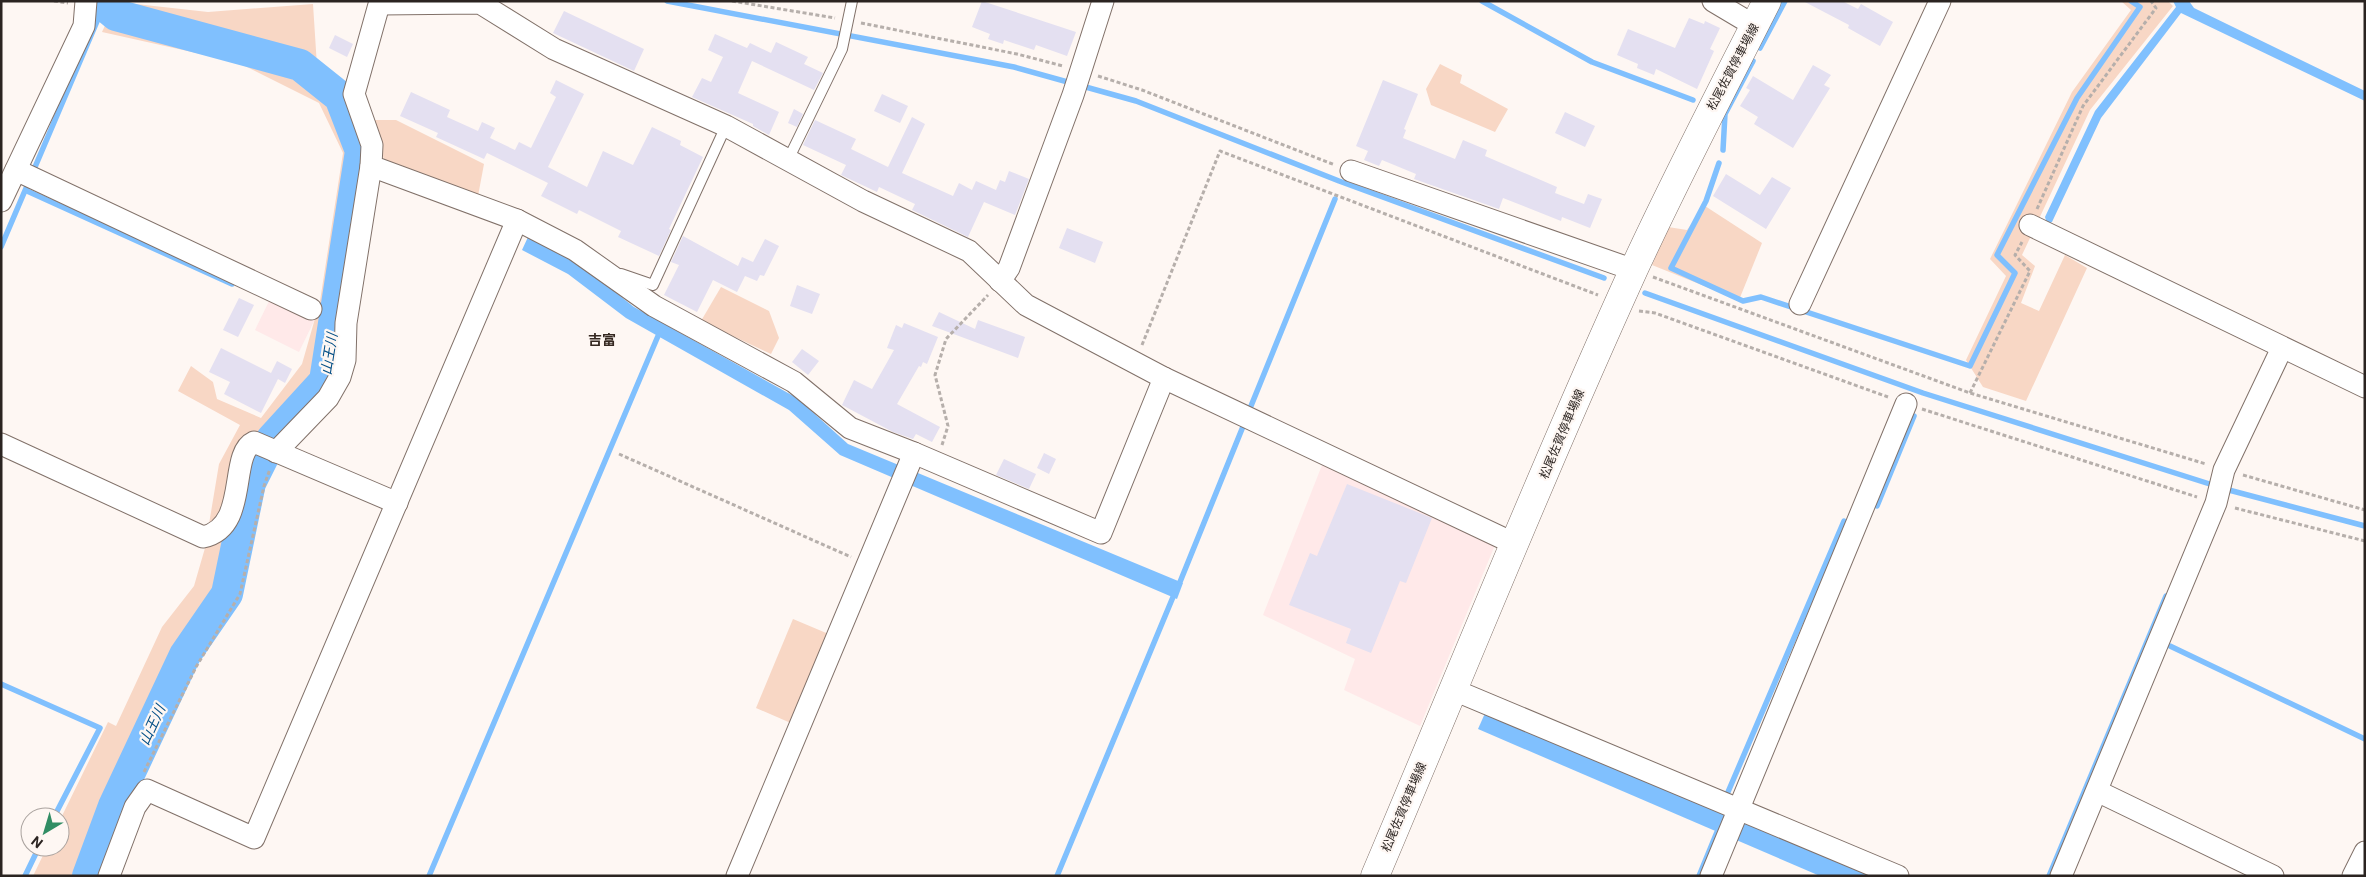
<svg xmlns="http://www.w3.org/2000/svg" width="2366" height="877" viewBox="0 0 2366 877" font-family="Roboto,'Noto Sans JP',sans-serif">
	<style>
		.industrial { fill: #ffe9e9 }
		.green { fill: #f8d7c5 }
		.water { fill: #80c0fe }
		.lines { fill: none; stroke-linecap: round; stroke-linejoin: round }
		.stream { stroke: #80c0fe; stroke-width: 5.5 }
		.river { stroke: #80c0fe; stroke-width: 32 }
		.building { fill: #e4e0f1 }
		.service-casing { stroke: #817169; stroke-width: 12 }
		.minor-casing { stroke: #817169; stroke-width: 23 }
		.secondary-casing { stroke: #817169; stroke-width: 29 }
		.path { stroke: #b6afab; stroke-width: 3; stroke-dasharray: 4 2.5; stroke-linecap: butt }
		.service { stroke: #fff; stroke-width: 10 }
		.minor { stroke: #fff; stroke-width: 21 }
		.secondary { stroke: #fff; stroke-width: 28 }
		.labels { text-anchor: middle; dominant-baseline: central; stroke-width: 4.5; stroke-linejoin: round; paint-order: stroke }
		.street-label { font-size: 12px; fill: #2b2421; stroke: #fef7f3 }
		.neighbourhood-label { font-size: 14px; font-weight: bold; fill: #352821; stroke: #fef7f3 }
		.water-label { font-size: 14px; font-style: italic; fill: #044f86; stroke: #fef7f3 }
	</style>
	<rect width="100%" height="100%" fill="#fef7f3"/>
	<g class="industrial">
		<polygon points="272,295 316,317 299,352 255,330"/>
		<polygon points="1324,460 1495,545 1420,726 1344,690 1355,659 1263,615"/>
	</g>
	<g class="green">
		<polygon points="2121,1 2168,1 2173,6 2090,110 2022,255 2035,266 2021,303 2039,311 2065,255 2087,268 2026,401 1983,387 1966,360 2006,276 1990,259 2072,92 2131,10"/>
		<polygon points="118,2 208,12 313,4 317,66 247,37 124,11"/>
		<polygon points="108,19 274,65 330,97 353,151 321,378 272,428 251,456 219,594 180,651 104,807 79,876 33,876 47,847 60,847 60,820 108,722 116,726 162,627 194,586 205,548 219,464 240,425 178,391 191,366 213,382 217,399 261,418 302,364 320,301 343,153 319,103 237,62 102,32"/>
		<polygon points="1440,64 1462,75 1460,83 1508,109 1495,132 1431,105 1426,89"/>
		<polygon points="374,120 396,120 484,164 478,196 384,160"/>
		<polygon points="1705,206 1762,243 1739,300 1652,265 1668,227 1687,230"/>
		<polygon points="721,287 769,311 779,338 771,354 701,321"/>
		<polygon points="793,619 831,635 793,724 756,708"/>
	</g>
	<g class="water">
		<polygon points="2173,1 2189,1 2194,8 2365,91 2365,101 2181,13 2101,118 2052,222 2047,224 2045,217 2095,111 2176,7"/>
		<polygon points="528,237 576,261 634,307 797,398 848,444 1183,583 1177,599 840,455 789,410 626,318 568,274 522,250"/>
		<polygon points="1486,711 1872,876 1820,876 1478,729"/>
	</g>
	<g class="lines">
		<g class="stream">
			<polyline points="667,1 1014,67 1136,101 1339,181 1604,278"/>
			<polyline points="1482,1 1592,62 1693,100"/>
			<polyline points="1760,48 1785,1"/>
			<polyline points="1723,150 1725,114 1753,61"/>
			<polyline points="1719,163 1706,201 1671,268 1743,301 1761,297 1970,366 2015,273 1997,255 2077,98 2140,7 2131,1"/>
			<polyline points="27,191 232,284"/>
			<polyline points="1,247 104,5"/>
			<polyline points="1645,293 1923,393 2216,486"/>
			<polyline points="1251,406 1335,199"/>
			<polyline points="2225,489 2365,526"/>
			<polyline points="1877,506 1914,416"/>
			<polyline points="1180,582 1244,424"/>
			<polyline points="2170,646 2365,739"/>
			<polyline points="1,684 100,728 54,817"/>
			<polyline points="1728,792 1844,521"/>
			<polyline points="25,876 39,847"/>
			<polyline points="429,876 658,336"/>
			<polyline points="1057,876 1173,597"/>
			<polyline points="1699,876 1717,832"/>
			<polyline points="2049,876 2166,596"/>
		</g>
		<polyline class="river" points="88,876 114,806 185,655 227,594 250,483 272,439 325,381 361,151 340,97 300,65 116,15 104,5 105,1"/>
	</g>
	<g class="building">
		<polygon points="982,1 1076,32 1067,56 1036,45 1034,50 1004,40 1003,44 988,39 990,34 972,27"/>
		<polygon points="1803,1 1842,1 1858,9 1861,4 1893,22 1880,46 1848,28 1849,25"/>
		<polygon points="564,11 644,49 634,71 553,33"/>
		<polygon points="1689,18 1704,24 1705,21 1720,28 1710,49 1714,51 1697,89 1656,69 1654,75 1637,68 1638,64 1617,55 1628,29 1675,48"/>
		<polygon points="715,34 747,48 750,43 771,53 776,42 808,57 804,64 823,73 814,90 752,61 738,93 779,112 769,135 753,126 753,124 692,97 702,78 711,82 723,57 708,50"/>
		<polygon points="335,35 353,44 347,57 329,48"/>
		<polygon points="1813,65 1831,75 1824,85 1830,88 1793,148 1754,124 1758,117 1740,106 1750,90 1746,88 1753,76 1793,100"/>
		<polygon points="556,80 584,94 548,167 587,187 603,151 633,165 652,127 681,141 680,145 703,157 669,229 671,230 659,256 618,237 621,231 579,210 577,214 541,196 548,183 487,153 484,159 436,137 438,133 400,116 411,92 450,110 447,117 478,131 482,122 495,128 490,138 515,150 519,142 531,148 556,97 550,93"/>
		<polygon points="1383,80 1418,94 1404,129 1406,130 1403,138 1455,159 1463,140 1487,150 1485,156 1557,187 1555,193 1584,204 1588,194 1602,199 1590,228 1562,217 1561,221 1503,198 1499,209 1414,179 1416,174 1382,160 1379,166 1364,160 1368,151 1356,146"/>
		<polygon points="882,94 908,106 900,123 874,111"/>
		<polygon points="794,109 803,114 797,127 788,123"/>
		<polygon points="1565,112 1595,126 1585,147 1555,133"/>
		<polygon points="912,117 925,124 902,173 953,196 959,183 972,190 976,181 996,190 1000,180 1005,182 1009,171 1029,179 1015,215 984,202 968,237 912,210 915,204 879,187 877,192 841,175 846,165 803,145 815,120 856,139 851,149 888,167"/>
		<polygon points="1726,174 1760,195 1772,177 1791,188 1766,229 1713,196"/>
		<polygon points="1067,228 1103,242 1095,263 1059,248"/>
		<polygon points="683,236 738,266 742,257 753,262 765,239 779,246 764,276 760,275 757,281 745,276 737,292 713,280 697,312 664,295 679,265 671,262"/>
		<polygon points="797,285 820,294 812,314 790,306"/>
		<polygon points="239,298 254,305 238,337 223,330"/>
		<polygon points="939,312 975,329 978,320 1025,337 1018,358 932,326"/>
		<polygon points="904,323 938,337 927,364 923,362 921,367 919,366 897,404 940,427 932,442 916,434 913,439 893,432 842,405 854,380 872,389 894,350 887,348 896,325 902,328"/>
		<polygon points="221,348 271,373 277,361 292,369 285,383 278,379 261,413 224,394 230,382 209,372"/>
		<polygon points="802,349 819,361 808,375 792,362"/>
		<polygon points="1044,453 1056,459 1049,474 1037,468"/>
		<polygon points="1004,459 1036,474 1029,489 996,475"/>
		<polygon points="1347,484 1432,518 1406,583 1400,581 1371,653 1346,643 1351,629 1289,605 1310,553 1317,556"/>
	</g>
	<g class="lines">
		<defs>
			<g id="service">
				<polyline points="788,160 842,49 852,1"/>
				<polyline points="621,274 653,285 726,126"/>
			</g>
			<g id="minor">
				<polyline points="380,1 354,94 372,145 371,166 517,220 575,250 654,306 794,382 850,428 914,453 1101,533 1164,378"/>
				<polyline points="1713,1 1755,26"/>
				<polyline points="380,4 480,3 554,49 726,126 863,201 969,251 1026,305 1164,378 1515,544"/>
				<polyline points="16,170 311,309"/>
				<polyline points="1351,171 1634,270"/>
				<polyline points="1,201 84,26 86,1"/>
				<polyline points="2030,225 2365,387"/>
				<polyline points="1000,281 1009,268 1073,95 1103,1"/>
				<polyline points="1800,304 1940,1"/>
				<path d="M1 444 203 537C250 527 228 454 254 442L397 503"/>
				<polyline points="276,452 328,398 340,377 345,360 346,323 371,166"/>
				<polyline points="1454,690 1898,876"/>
				<polyline points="2097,791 2273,876"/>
				<polyline points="109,876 135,807 147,790 254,838 517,220"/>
				<polyline points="737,876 914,453"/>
				<polyline points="1711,876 1906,404"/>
				<polyline points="2061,876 2216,503 2224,470 2282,348"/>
				<polyline points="2353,876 2365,852"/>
			</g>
			<path id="secondary" d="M1375 876C1461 673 1543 469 1634 269 1676 178 1722 90 1767 1"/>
		</defs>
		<use href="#service" class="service-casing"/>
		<use href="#minor" class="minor-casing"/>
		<use href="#secondary" class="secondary-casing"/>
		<g class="path">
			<polyline points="54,1 68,3"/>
			<polyline points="732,1 835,18"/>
			<polyline points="861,23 1017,54 1063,66"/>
			<polyline points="1098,76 1142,90 1335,165"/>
			<polyline points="2037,209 2083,106 2156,8 2151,1"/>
			<polyline points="1653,277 1970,393 2206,464"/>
			<polyline points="1639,311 1655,313 1888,397"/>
			<polyline points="1142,345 1220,151 1598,295"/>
			<polyline points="1970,393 2030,271 2015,255 2022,242"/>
			<polyline points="1922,409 2197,497"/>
			<polyline points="942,445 948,426 935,375 946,339 988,295"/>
			<polyline points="619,454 851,557"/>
			<polyline points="2243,475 2365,510"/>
			<polyline points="2235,508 2365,541"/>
			<polyline points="144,772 196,667 240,594 264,486 270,469"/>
		</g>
		<use href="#service" class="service"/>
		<use href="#minor" class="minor"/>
		<use href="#secondary" class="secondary"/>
	</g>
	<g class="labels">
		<g class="street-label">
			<text transform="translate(1733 67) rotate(-62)">松尾佐賀停車場線</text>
			<text transform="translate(1562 434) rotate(-67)">松尾佐賀停車場線</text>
			<text transform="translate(1404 807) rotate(-67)">松尾佐賀停車場線</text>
		</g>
		<g class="neighbourhood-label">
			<text x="602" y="340">吉富</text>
		</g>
		<g class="water-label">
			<text transform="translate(329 354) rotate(-81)">山王川</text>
			<text transform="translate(152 725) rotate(-65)">山王川</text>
		</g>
	</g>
	<rect width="2366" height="877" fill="none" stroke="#2b2421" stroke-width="5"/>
	<g transform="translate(45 832) rotate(218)"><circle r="24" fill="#fef7f3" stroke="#aaa39f"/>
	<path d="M0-4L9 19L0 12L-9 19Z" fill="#318d64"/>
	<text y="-8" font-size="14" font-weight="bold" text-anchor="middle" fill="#2b2421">N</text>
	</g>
</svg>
